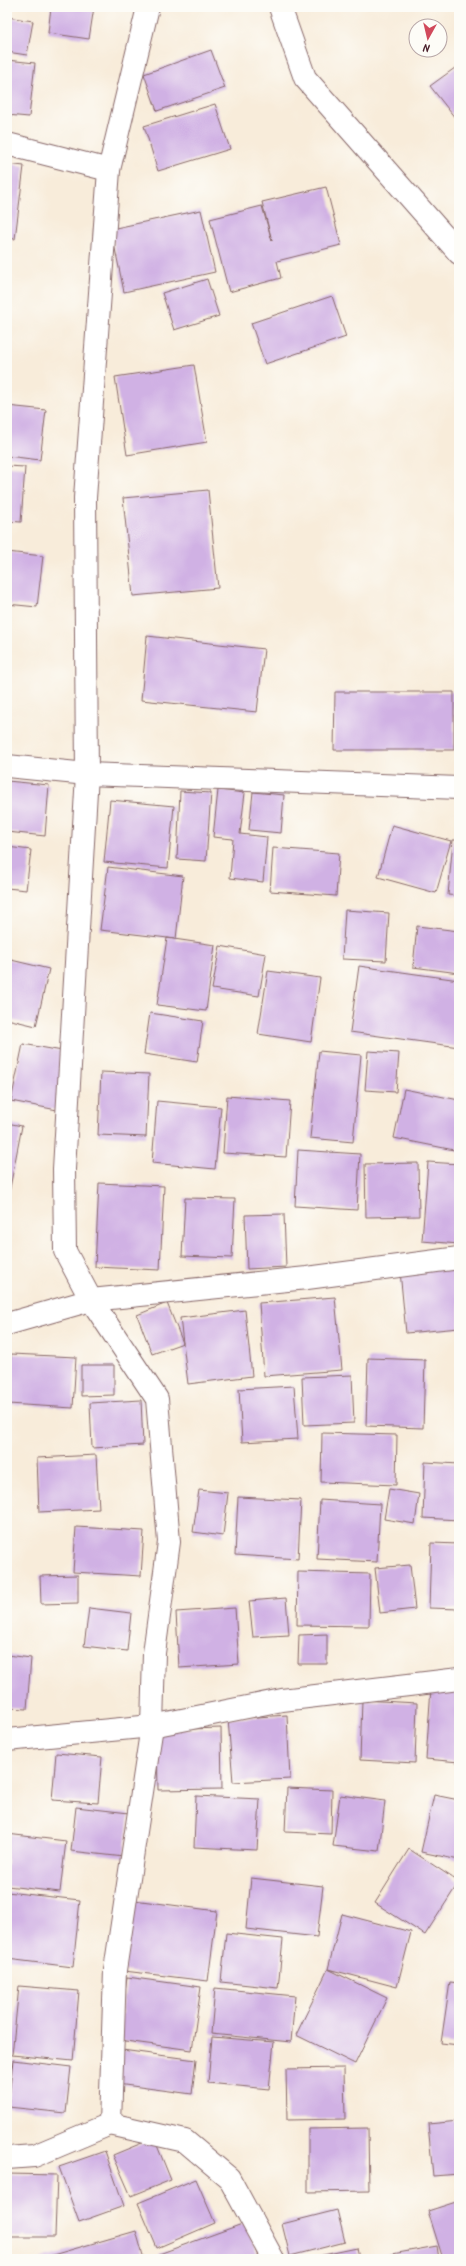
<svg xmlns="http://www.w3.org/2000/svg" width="466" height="2266" viewBox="0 0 466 2266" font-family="Kalam,sans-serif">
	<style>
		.building { fill: #d0b1e4 }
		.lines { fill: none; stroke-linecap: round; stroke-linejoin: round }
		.street-casing { stroke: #876768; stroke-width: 24 }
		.street { stroke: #fff; stroke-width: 22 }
	</style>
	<rect width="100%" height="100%" fill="#fdfcf7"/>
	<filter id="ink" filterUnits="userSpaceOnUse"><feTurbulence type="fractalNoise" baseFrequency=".025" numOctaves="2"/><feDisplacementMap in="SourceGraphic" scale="8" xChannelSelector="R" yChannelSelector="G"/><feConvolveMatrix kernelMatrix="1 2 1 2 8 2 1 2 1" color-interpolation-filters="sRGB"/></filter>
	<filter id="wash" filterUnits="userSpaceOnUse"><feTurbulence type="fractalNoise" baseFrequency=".012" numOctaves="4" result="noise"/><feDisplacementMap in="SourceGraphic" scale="16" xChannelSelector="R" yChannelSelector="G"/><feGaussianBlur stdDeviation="0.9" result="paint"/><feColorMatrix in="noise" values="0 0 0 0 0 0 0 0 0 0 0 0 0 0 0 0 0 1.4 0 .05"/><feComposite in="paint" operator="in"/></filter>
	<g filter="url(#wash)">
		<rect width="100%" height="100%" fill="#f8ecda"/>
		<g id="blocks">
			<g class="building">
				<polygon points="51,7 94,7 89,39 48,33"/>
				<polygon points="7,17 33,21 27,55 7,52"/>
				<polygon points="211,50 225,88 157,111 144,74"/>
				<polygon points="7,60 35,63 29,117 7,115"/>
				<polygon points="459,65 459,123 430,86"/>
				<polygon points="215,104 230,149 158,171 144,126"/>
				<polygon points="7,164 24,166 15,239 7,238"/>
				<polygon points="326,187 341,245 277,261 281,278 229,292 210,219 262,206 272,241 262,202"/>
				<polygon points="201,210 215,272 124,292 111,229"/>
				<polygon points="207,279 219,316 174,330 162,293"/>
				<polygon points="332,296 346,337 265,364 251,323"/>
				<polygon points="194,365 207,442 127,455 115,377"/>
				<polygon points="7,406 46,410 40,460 7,456"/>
				<polygon points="7,466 25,467 21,522 7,521"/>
				<polygon points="208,490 218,588 133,596 123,498"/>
				<polygon points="7,552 43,556 37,607 7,604"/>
				<polygon points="147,636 264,649 257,712 141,700"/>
				<polygon points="335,692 454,692 454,750 334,750"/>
				<polygon points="7,781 49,785 45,836 7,832"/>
				<polygon points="218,790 245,793 240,834 267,837 263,882 230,878 233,839 213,837"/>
				<polygon points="180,791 211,793 206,861 177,859"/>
				<polygon points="253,792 284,795 281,833 249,830"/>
				<polygon points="110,800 174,806 168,868 104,862"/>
				<polygon points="392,825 451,841 436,893 378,877"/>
				<polygon points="453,840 459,840 459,896 448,895"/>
				<polygon points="7,847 31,850 26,890 7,888"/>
				<polygon points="273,848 339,853 336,896 270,891"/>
				<polygon points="108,867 183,876 176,939 100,930"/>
				<polygon points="345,910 389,913 386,961 342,959"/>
				<polygon points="417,926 459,931 459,973 413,967"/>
				<polygon points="167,938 215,945 206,1011 157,1005"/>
				<polygon points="220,946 266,954 259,996 212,989"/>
				<polygon points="7,959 49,969 36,1026 7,1019"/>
				<polygon points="359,966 459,980 459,1047 350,1032"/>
				<polygon points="268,971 320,978 311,1042 258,1034"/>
				<polygon points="150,1013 203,1021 197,1062 144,1054"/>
				<polygon points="23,1044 68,1052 57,1110 11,1101"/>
				<polygon points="319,1051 361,1055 353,1142 310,1138"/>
				<polygon points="368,1051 399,1053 396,1092 365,1090"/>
				<polygon points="101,1072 149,1074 146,1137 98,1135"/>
				<polygon points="404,1089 459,1100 459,1151 394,1138"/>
				<polygon points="227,1096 290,1101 286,1157 223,1153"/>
				<polygon points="157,1101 221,1107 215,1169 152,1163"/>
				<polygon points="7,1123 22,1126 8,1198 7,1198"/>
				<polygon points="298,1150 360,1154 357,1210 295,1206"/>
				<polygon points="428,1162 459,1164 459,1244 422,1241"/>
				<polygon points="418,1163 419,1216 366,1217 365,1164"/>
				<polygon points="99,1183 164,1186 160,1270 95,1267"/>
				<polygon points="185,1198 235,1199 232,1258 182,1256"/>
				<polygon points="284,1214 286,1267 247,1269 245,1215"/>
				<polygon points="459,1266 459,1328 406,1333 400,1271"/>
				<polygon points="335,1297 342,1370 264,1376 259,1303"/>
				<polygon points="167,1303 183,1343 152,1354 137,1315"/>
				<polygon points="245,1310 252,1376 188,1384 180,1318"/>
				<polygon points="11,1354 76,1357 73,1408 8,1404"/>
				<polygon points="368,1358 425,1360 423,1428 366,1426"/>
				<polygon points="81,1365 114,1365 114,1395 81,1396"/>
				<polygon points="352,1375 354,1423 304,1425 302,1377"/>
				<polygon points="294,1386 298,1439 242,1442 239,1389"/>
				<polygon points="141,1400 143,1445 92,1448 90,1403"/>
				<polygon points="322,1433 397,1435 396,1485 321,1482"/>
				<polygon points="96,1455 99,1509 39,1512 37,1458"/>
				<polygon points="425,1462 459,1464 459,1520 423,1518"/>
				<polygon points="389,1489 419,1494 415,1524 384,1519"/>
				<polygon points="199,1490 228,1493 223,1536 193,1532"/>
				<polygon points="238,1497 301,1500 298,1559 235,1555"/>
				<polygon points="320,1500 380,1504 377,1562 317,1559"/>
				<polygon points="76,1527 144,1531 141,1576 73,1572"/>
				<polygon points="431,1543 459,1544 459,1609 429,1608"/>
				<polygon points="410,1565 415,1609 380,1613 375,1568"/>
				<polygon points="298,1572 370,1574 369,1626 297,1625"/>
				<polygon points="78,1575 78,1603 41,1604 40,1576"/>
				<polygon points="286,1598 289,1635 253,1637 249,1601"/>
				<polygon points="89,1608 131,1613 127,1651 84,1646"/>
				<polygon points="235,1608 239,1664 179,1668 176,1612"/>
				<polygon points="327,1634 327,1664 298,1664 299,1635"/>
				<polygon points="7,1655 31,1658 27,1709 7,1708"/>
				<polygon points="431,1688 459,1690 459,1762 426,1759"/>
				<polygon points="362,1700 417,1703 415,1763 360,1760"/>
				<polygon points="287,1715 290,1779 233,1782 228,1719"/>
				<polygon points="221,1728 222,1789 158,1790 157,1730"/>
				<polygon points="56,1753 102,1757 98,1803 52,1800"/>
				<polygon points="287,1788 332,1790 331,1834 285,1832"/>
				<polygon points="340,1795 385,1801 379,1851 333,1846"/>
				<polygon points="434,1795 459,1800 459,1860 421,1852"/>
				<polygon points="196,1796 260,1799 257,1850 194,1847"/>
				<polygon points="76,1807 129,1813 124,1857 71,1851"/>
				<polygon points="7,1834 66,1841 60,1892 7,1886"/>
				<polygon points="409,1849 459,1882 425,1935 375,1903"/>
				<polygon points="251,1878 323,1886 317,1937 246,1929"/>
				<polygon points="7,1892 80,1900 73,1967 7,1959"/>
				<polygon points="134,1900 217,1911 208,1981 124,1971"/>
				<polygon points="342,1914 411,1932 397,1987 328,1969"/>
				<polygon points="226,1933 283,1939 278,1988 221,1982"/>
				<polygon points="328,1969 387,1998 355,2064 296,2035"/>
				<polygon points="127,1977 201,1987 192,2050 118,2040"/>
				<polygon points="450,1982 459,1983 459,2045 441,2043"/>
				<polygon points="19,1986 79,1991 73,2061 12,2055"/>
				<polygon points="215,1988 295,1996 291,2042 211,2034"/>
				<polygon points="212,2037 274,2042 269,2089 208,2083"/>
				<polygon points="122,2050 196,2060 192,2094 117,2084"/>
				<polygon points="13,2060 71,2067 66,2113 8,2107"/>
				<polygon points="344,2068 345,2119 287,2120 286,2069"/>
				<polygon points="459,2121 459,2174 433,2176 428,2124"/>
				<polygon points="368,2128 369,2191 308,2192 308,2129"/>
				<polygon points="154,2138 171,2180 131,2196 113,2155"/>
				<polygon points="105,2151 124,2206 79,2222 59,2167"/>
				<polygon points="7,2174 57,2175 55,2237 7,2237"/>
				<polygon points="196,2179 215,2223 157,2248 138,2203"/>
				<polygon points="459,2201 459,2259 443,2259 428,2211"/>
				<polygon points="337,2210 345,2242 290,2256 282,2224"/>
				<polygon points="245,2223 259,2259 161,2259 159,2254"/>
				<polygon points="136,2231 144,2259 39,2259"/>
				<polygon points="437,2246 439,2259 370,2259 370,2258"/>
				<polygon points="357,2248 359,2259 309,2259 309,2258"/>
			</g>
		</g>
	</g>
	<g filter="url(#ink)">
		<use href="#blocks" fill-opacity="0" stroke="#876768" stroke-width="1"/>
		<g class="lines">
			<defs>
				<g id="street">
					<polyline points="280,7 305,78 459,253"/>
					<polyline points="7,144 109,170"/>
					<polyline points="7,766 87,774 459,788"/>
					<polyline points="7,1324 91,1300 307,1278 459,1258"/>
					<polyline points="7,1740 152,1726 282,1700 459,1679"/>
					<polyline points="110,2124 115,1970 152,1726 154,1653 169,1542 157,1399 91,1300 65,1251 64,1169 87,774 85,498 109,170 148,7"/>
					<polyline points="7,2158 34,2156 110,2124 185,2141 229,2178 273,2259"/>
				</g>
			</defs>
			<use href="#street" class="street-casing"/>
			<use href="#street" class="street"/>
		</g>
	</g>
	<rect width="466" height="2266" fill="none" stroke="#fdfcf7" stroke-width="24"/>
	<g transform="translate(428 38) rotate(188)"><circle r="19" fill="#fdfcf7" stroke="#b5a4a5"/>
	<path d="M0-3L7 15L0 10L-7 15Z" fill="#d1495b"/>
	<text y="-6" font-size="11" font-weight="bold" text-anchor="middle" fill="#4a1f2b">N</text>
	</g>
</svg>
